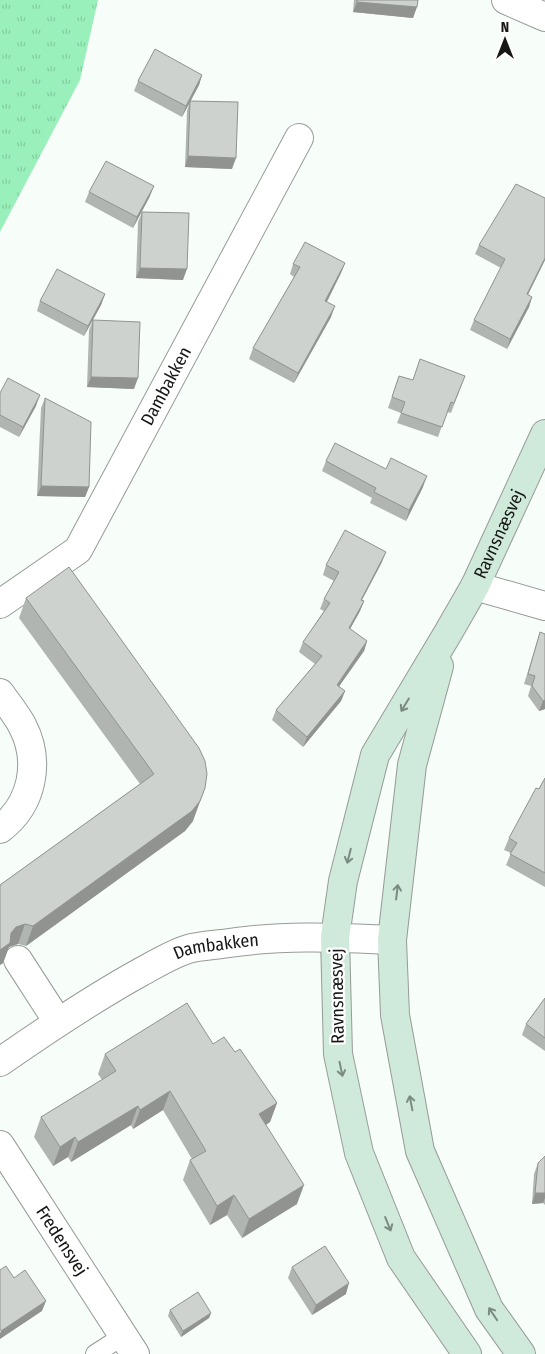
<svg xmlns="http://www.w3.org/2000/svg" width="545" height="1354" viewBox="0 0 545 1354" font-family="'Fira Sans Condensed',sans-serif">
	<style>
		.grass { fill: url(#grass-tufts) }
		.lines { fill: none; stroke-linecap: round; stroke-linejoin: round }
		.lane-casing { stroke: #969b97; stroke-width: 20 }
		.street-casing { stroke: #969b97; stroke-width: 30 }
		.secondary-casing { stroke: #969b97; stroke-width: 30 }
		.lane { stroke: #fff; stroke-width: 18 }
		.street { stroke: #fff; stroke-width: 28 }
		.secondary { stroke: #cfe9da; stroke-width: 28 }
		.wall { fill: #b0b5b1 }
		.shaded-wall { fill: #909390 }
		.building { fill: #cdd2ce; stroke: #909390 }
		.oneway { stroke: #7c8b82 }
		.labels { text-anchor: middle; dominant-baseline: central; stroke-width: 4.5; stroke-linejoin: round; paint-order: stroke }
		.street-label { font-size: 18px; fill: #161816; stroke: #fff }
	</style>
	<defs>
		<pattern id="grass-tufts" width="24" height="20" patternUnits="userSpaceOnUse" patternTransform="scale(1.25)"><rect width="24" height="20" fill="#99f0bb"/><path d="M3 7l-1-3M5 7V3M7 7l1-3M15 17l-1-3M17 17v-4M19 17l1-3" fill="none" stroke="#83cda0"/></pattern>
	</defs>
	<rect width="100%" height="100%" fill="#f7fdf9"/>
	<polygon class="grass" points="0,0 98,0 80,80 0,232"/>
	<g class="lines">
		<defs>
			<polyline id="lane" points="95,1354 123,1336"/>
			<g id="street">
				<polyline points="506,0 545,17"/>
				<polyline points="475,586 545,606"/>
				<path id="s1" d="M0 604 78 550 299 138"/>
				<path d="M0 693C7 703 16 714 22 725 41 761 33 804 0 829"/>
				<polyline points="18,960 58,1022"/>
				<path id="s2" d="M0 1062C46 1030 92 999 141 972 154 965 177 951 192 948 202 946 212 945 222 944 278 935 335 937 392 940"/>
				<path id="s3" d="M0 1145 135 1354"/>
			</g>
			<g id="secondary">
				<polyline points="439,666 412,765 392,940 395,1015 420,1151 489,1309 521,1354"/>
				<path id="s4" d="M467 1354 401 1258 359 1153 338 1054 335 937 343 881 375 755 448 633 475 586 545 434"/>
			</g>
		</defs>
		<use href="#lane" class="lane-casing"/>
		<use href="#street" class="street-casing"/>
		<use href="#secondary" class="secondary-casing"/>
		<use href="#lane" class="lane"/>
		<use href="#street" class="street"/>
		<use href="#secondary" class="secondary"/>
	</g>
	<g class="wall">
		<polygon points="354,0 418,0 413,18 353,12"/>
		<polygon points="202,75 199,85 182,117 134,91 138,81"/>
		<polygon points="190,101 232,169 185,167 187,111"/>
		<polygon points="89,192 150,196 133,228 85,202"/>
		<polygon points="545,198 545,260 528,295 532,297 529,307 507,349 470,330 474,320 501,268 475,254 479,245"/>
		<polygon points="142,212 183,280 136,278 138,222"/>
		<polygon points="345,263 341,273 327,302 331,317 294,383 249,359 253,348 294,277 290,274 293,264"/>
		<polygon points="105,294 101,305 84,336 37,311 40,301"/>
		<polygon points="93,320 134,389 87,387 89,330"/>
		<polygon points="399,376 413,380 465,376 451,413 447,412 438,437 397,423 401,413 388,408"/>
		<polygon points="0,393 36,406 19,437 0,427"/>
		<polygon points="45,398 89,487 85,497 37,496 41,408"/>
		<polygon points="326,461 423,487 406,521 370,503 372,498 322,471"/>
		<polygon points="382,562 362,600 364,601 360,611 350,629 367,641 364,651 339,686 345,691 341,701 303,747 272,720 276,710 315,664 299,652 303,642 324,611 320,609 324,599 334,581 323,575 326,565"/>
		<polygon points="26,598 193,821 185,831 26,946 18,944 9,947 3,963 0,965 0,885 140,784 19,618"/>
		<polygon points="540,632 545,634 545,709 539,711 528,696 531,686 524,684"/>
		<polygon points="545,778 545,887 506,865 511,853 504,850 509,838"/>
		<polygon points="545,998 545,1051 522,1035 526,1024"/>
		<polygon points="213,1044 235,1052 277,1103 270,1122 266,1125 297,1204 242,1238 227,1215 210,1225 183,1180 190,1160 192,1159 163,1110 133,1129 131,1125 71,1162 68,1157 53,1166 34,1137 41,1117 102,1080 98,1074 105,1054"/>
		<polygon points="545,1156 545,1205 543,1203 532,1204 534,1174 538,1163"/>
		<polygon points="292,1267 346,1294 312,1315 288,1278"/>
		<polygon points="170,1310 211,1313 209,1318 181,1337 168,1316"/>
	</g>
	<g class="shaded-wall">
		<polygon points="357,2 417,7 413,18 353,12"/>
		<polygon points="202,75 199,85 182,117 186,106"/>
		<polygon points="188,156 236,158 232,169 185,167"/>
		<polygon points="154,186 150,196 133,228 137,217"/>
		<polygon points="545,258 545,260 523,304 527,294"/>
		<polygon points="345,263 341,273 322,311 325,301"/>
		<polygon points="140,268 187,269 183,280 136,278"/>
		<polygon points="105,294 101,305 84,336 88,326"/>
		<polygon points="532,297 529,307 507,349 510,339"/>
		<polygon points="335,306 331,317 294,383 298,373"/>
		<polygon points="91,377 138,378 134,389 87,387"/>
		<polygon points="40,395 36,406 19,437 23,427"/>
		<polygon points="427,476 423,487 406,521 409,510"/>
		<polygon points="41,486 89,487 85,497 37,496"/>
		<polygon points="386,552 382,562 357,609 361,600"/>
		<polygon points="364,601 360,611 345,638 349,628"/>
		<polygon points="367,641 364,651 333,695 337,685"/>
		<polygon points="345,691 341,701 303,747 307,737"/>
		<polygon points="545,700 545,709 539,711 543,701"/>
		<polygon points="205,788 193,821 185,831 26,946 33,926"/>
		<polygon points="25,924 18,944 9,947 3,963 0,965 0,950 11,933 16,927"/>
		<polygon points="170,1091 163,1110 133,1129 140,1110"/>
		<polygon points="277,1103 270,1122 252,1134 259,1114"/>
		<polygon points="138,1106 131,1125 71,1162 78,1142"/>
		<polygon points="75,1137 68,1157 53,1166 60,1147"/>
		<polygon points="304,1185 297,1204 242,1238 249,1219"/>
		<polygon points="535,1193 545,1193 545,1198 543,1203 532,1204"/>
		<polygon points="234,1195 227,1215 210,1225 217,1206"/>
		<polygon points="349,1283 346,1294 312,1315 316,1305"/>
		<polygon points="46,1301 42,1311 0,1339 0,1333 1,1331"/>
		<polygon points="211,1313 209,1318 181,1337 183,1331"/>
	</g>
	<g class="building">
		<polygon points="357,0 418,0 417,7 357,2"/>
		<polygon points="155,49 202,75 186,106 138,81"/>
		<polygon points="190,101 238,102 236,158 188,156"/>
		<polygon points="106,161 154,186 137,217 89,192"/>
		<polygon points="516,184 545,198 545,258 527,294 532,297 510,339 474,320 505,259 479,245"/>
		<polygon points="142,212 189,213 187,269 140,268"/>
		<polygon points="305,242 345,263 325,301 335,306 298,373 253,348 300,267 293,264"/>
		<polygon points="57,269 105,294 88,326 40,301"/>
		<polygon points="93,320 140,322 138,378 91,377"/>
		<polygon points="420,359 465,376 454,403 451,402 442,427 401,413 405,402 392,397 399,376 413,380"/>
		<polygon points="8,378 40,395 23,427 0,415 0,393"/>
		<polygon points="45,398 91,422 89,487 41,486"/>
		<polygon points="335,443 386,469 391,458 427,476 409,510 374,492 376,488 326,461"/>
		<polygon points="345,530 386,552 361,600 364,601 349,628 367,641 337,685 345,691 307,737 276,710 322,656 303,642 330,603 324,599 339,572 326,565"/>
		<polygon points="69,567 199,748 205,761 207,774 205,788 200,801 192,811 33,926 25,924 16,927 11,933 10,943 0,950 0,885 154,774 26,598"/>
		<polygon points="540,632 545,634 545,700 543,701 532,686 535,676 528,674"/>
		<polygon points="545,778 545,873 510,854 517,843 509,838 536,788 539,789"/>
		<polygon points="545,998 545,1038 526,1024"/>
		<polygon points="187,1003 213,1044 224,1037 235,1052 240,1049 277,1103 259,1114 304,1185 249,1219 234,1195 217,1206 190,1160 206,1151 170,1091 140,1110 138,1106 78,1142 75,1137 60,1147 41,1117 116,1071 105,1054"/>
		<polygon points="545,1156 545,1193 535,1193 538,1163"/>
		<polygon points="325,1246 349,1283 316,1305 292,1267"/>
		<polygon points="6,1266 14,1278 25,1270 46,1301 1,1331 0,1329 0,1270"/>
		<polygon points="198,1292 211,1313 183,1331 170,1310"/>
	</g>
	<defs><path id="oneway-shaft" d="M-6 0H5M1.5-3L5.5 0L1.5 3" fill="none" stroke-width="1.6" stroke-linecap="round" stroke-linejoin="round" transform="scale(1.25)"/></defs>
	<g class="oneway">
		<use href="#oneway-shaft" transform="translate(405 705) rotate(121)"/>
		<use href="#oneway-shaft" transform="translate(349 856) rotate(104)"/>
		<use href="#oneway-shaft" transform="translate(397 892) rotate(-83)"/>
		<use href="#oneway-shaft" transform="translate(341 1069) rotate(78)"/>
		<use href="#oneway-shaft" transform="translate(411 1103) rotate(-101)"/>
		<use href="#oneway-shaft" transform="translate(388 1224) rotate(68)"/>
		<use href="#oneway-shaft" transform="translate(493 1314) rotate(-124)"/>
	</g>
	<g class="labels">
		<g class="street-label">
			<text stroke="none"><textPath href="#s1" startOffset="281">Dambakken</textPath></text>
			<text stroke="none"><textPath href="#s4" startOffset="888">Ravnsnæsvej</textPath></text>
			<text stroke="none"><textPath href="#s2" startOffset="248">Dambakken</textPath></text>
			<text transform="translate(337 996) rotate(-91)">Ravnsnæsvej</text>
			<text stroke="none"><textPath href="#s3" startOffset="114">Fredensvej</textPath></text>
		</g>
	</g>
	<g transform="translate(505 40)" stroke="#ffffff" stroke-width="4" paint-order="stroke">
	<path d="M0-4L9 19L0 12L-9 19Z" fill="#161816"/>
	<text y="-8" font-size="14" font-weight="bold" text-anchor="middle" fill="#161816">N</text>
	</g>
</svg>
